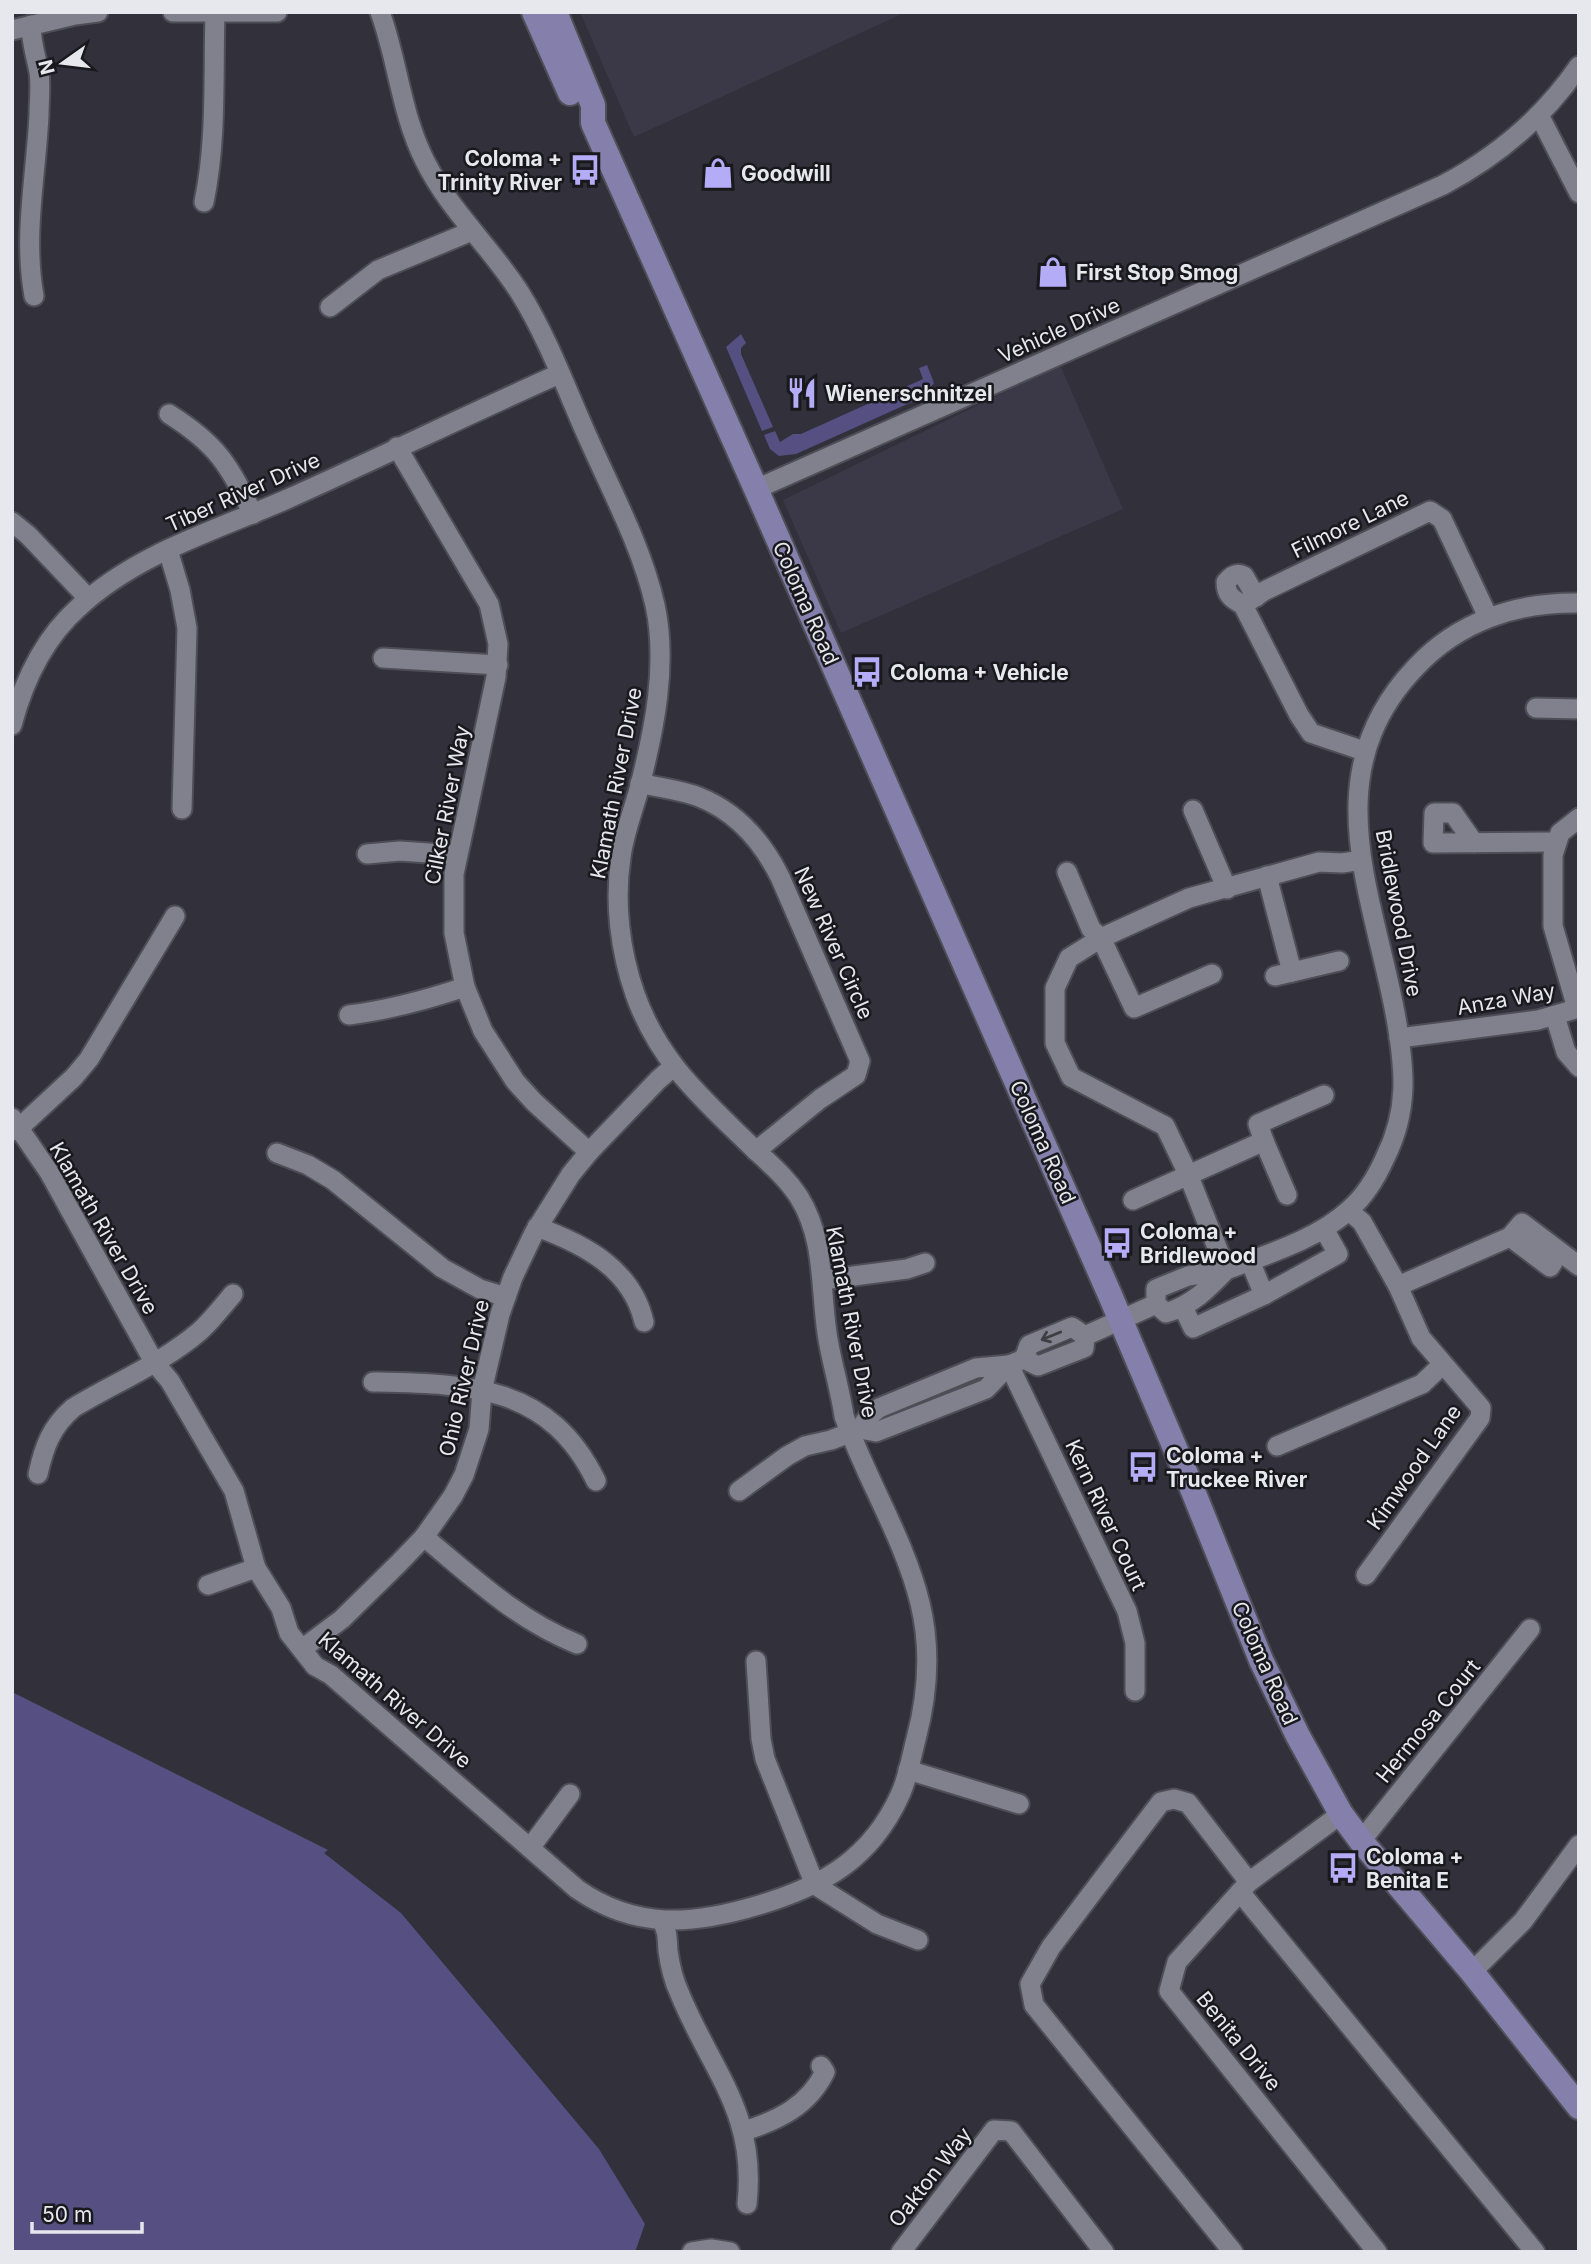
<svg xmlns="http://www.w3.org/2000/svg" width="1591" height="2264" viewBox="0 0 1591 2264" font-family="Inter,sans-serif">
	<style>
		.built { fill: #3b3948 }
		.green { fill: #564f81 }
		.lines { fill: none; stroke-linecap: round; stroke-linejoin: round }
		.minor-casing { stroke: #4f4e57; stroke-width: 23 }
		.major-casing { stroke: #4f4e57; stroke-width: 28 }
		.minor { stroke: #81808d; stroke-width: 19 }
		.major { stroke: #857fac; stroke-width: 24 }
		.oneway { stroke: #3d3d44 }
		.labels { text-anchor: middle; dominant-baseline: central; stroke-width: 5; stroke-linejoin: round; paint-order: stroke }
		.poi-label { font-size: 21px; font-weight: bold; fill: #e7e7ee; stroke: #19191d; text-anchor: start }
		.street-label { font-size: 21px; fill: #e7e7ee; stroke: #19191d }
	</style>
	<rect width="100%" height="100%" fill="#31303b"/>
	<g class="built">
		<polygon points="580,12 906,12 634,137"/>
		<polygon points="1060,365 1123,509 841,633 783,500"/>
	</g>
	<g class="green">
		<polygon points="741,334 746,343 741,348 741,354 773,427 762,431 726,347"/>
		<polygon points="927,365 934,383 923,397 796,454 779,456 770,449 764,435 775,431 780,442 793,434 801,434 923,379 919,368"/>
		<polygon points="12,1692 328,1850 324,1853 401,1913 599,2149 645,2224 635,2252 12,2252"/>
	</g>
	<g class="lines">
		<defs>
			<g id="minor">
				<polyline points="173,12 277,12"/>
				<path d="M31 25C31 42 36 56 39 72 41 85 39 102 39 115 36 176 23 235 34 296"/>
				<polyline points="12,30 75,15 98,12"/>
				<polyline points="1539,115 1579,193"/>
				<path d="M204 202C217 140 213 77 215 13"/>
				<polyline points="330,307 378,270 472,231"/>
				<path d="M169 414C218 445 228 464 253 514"/>
				<polyline points="397,447 489,604 498,644 496,677 454,874 454,933 465,987 483,1031 515,1081 534,1102 589,1152"/>
				<path d="M756 489 1443 185C1498 156 1544 117 1579 66"/>
				<polyline points="12,522 28,535 88,598"/>
				<polyline points="168,550 180,590 187,628 182,809"/>
				<path d="M1243 605C1232 599 1226 595 1226 582 1231 576 1237 572 1244 576L1256 597"/>
				<polyline points="383,658 498,665"/>
				<polyline points="1536,708 1579,709"/>
				<path d="M12 725C24 680 44 638 79 607 136 554 214 531 285 500 377 459 467 415 559 374"/>
				<polyline points="1364,751 1311,733 1299,715 1243,605 1264,591 1430,511 1442,519 1488,617"/>
				<path d="M640 783C660 788 681 790 699 797 737 812 763 843 780 877L860 1061 856 1075 820 1099 756 1151"/>
				<polyline points="1193,810 1227,889"/>
				<polyline points="1474,843 1453,813 1434,813 1433,843 1555,842"/>
				<polyline points="367,854 400,851 456,855"/>
				<path d="M1362 860 1342 863 1319 862 1189 898 1101 938 1069 958 1055 988V1043L1071 1077 1165 1126 1188 1174 1226 1270C1265 1255 1318 1239 1349 1210 1365 1196 1377 1176 1385 1158 1409 1110 1405 1070 1396 1018 1374 895 1313 774 1416 667 1459 621 1517 602 1579 603"/>
				<polyline points="1067,872 1091,929 1101,938 1134,1008 1212,974"/>
				<polyline points="1267,876 1292,972"/>
				<polyline points="1275,976 1339,961"/>
				<polyline points="1577,1008 1553,926 1553,855 1560,833 1579,818"/>
				<path d="M349 1015C389 1010 426 1000 465 987"/>
				<polyline points="1555,1016 1566,1052 1579,1067"/>
				<polyline points="1399,1038 1538,1020 1579,1008"/>
				<path d="M12 1118 49 1172 154 1362 170 1381 234 1491 256 1568 281 1608 289 1633 315 1666 331 1675 577 1889C636 1930 693 1925 759 1905 823 1886 871 1859 900 1795 908 1778 911 1758 916 1739 928 1694 931 1648 920 1603 904 1538 866 1479 844 1416 840 1388 831 1361 827 1333 820 1286 825 1239 799 1197 786 1177 769 1163 752 1147 702 1098 659 1062 635 994 620 951 614 902 621 857 624 834 633 811 639 789 654 731 668 665 655 605 642 548 613 494 589 440 567 391 548 338 520 293 491 247 449 210 425 161 401 114 398 61 380 12"/>
				<polyline points="12,1131 19,1128 74,1077 89,1059 175,916"/>
				<polyline points="1264,1141 1287,1195"/>
				<polyline points="277,1153 308,1165 333,1180 442,1268 480,1289 506,1297"/>
				<polyline points="1133,1200 1264,1141 1258,1124 1324,1095"/>
				<polyline points="1349,1211 1362,1222 1398,1286 1421,1338 1481,1408 1480,1418 1366,1575"/>
				<path d="M537 1227C584 1244 632 1269 644 1322"/>
				<polyline points="1510,1237 1550,1267 1559,1252"/>
				<polyline points="1250,1261 1264,1295"/>
				<path d="M1226 1270C1208 1289 1192 1305 1166 1313L1156 1304V1289L1188 1276Z"/>
				<polyline points="823,1280 907,1269 925,1263"/>
				<polyline points="1398,1286 1510,1237 1522,1223 1579,1266"/>
				<polyline points="1183,1307 1193,1328 1264,1295 1338,1254 1324,1229"/>
				<polyline points="1085,1336 1084,1348 1038,1366 1024,1359 1009,1365 1127,1611 1135,1643 1135,1691"/>
				<polyline points="1085,1336 1156,1304"/>
				<polyline points="1024,1359 1029,1345 1072,1327 1085,1336"/>
				<polygon points="1009,1365 986,1389 876,1432 860,1429 868,1417 879,1408 976,1368"/>
				<path d="M373 1382C468 1384 549 1384 596 1481"/>
				<polyline points="1277,1446 1422,1384 1443,1364"/>
				<path d="M38 1474C44 1447 51 1427 73 1408 114 1383 163 1363 200 1331 212 1320 222 1307 233 1294"/>
				<polyline points="739,1491 787,1456 805,1446 831,1440 860,1429"/>
				<path d="M424 1537C475 1579 516 1619 577 1644"/>
				<polyline points="208,1585 256,1568"/>
				<polyline points="302,1649 342,1619 398,1564 424,1537 453,1496 464,1475 479,1429 482,1391 500,1314 513,1277 534,1233 571,1174 589,1152 658,1080 673,1067"/>
				<polyline points="756,1661 761,1739 765,1759 815,1885 877,1924 918,1940"/>
				<polyline points="908,1770 1019,1804"/>
				<polyline points="1341,1814 1249,1882 1177,1962 1169,1991 1377,2252"/>
				<polyline points="1361,1841 1530,1629"/>
				<polyline points="530,1848 570,1794"/>
				<polyline points="1240,1892 1535,2252"/>
				<path d="M661 1920C668 1931 667 1938 668 1951 670 1965 673 1979 679 1992 711 2071 757 2112 747 2204"/>
				<polyline points="1472,1972 1523,1921 1579,1845"/>
				<path d="M744 2131C779 2120 808 2106 825 2072L821 2066"/>
				<polyline points="692,2252 711,2249 730,2252"/>
				<polyline points="901,2252 994,2130 1011,2131 1104,2252"/>
				<polyline points="1233,2252 1034,2005 1030,1984 1051,1947 1161,1802 1174,1799 1188,1803 1249,1882"/>
			</g>
			<g id="major">
				<polyline points="534,12 570,93"/>
				<polyline points="555,12 593,105 593,123 756,489 1110,1295 1189,1481 1261,1660 1298,1736 1341,1814 1361,1841 1472,1972 1579,2107"/>
			</g>
		</defs>
		<use href="#minor" class="minor-casing"/>
		<use href="#major" class="major-casing"/>
		<use href="#minor" class="minor"/>
		<use href="#major" class="major"/>
	</g>
	<defs><path id="oneway-shaft" d="M-6 0H5M1.5-3L5.5 0L1.5 3" fill="none" stroke-width="1.6" stroke-linecap="round" stroke-linejoin="round" transform="scale(1.75)"/></defs>
	<use class="oneway" href="#oneway-shaft" transform="translate(1051 1336) rotate(158)"/>
	<defs>
		<symbol id="bus-bare" viewBox="-9 -9 18 18"><path d="M-5-6H5V4H4V6H2V4H-2V6H-4V4H-5ZM-3.5-4V0h7V-4ZM-3.5 1.2v1.5H-2V1.2ZM2 1.2v1.5H3.5V1.2Z" fill="#b5acf8" stroke="#19191d" stroke-width="2.5" paint-order="stroke"/></symbol>
		<symbol id="shop-bare" viewBox="-9 -9 18 18"><path d="M-5-2.5h2.3a2.7 3.5 0 0 1 5.4 0H5L5.5 6h-11ZM-1.5-2.5h3a1.5 2.3 0 0 0-3 0Z" fill="#b5acf8" stroke="#19191d" stroke-width="2.5" paint-order="stroke"/></symbol>
		<symbol id="restaurant-bare" viewBox="-9 -9 18 18"><path d="M-5-6h1v4h1v-4h1v4h1v-4h1v5L-1.5 .5V6h-2V.5L-5-1ZM5-6V6H3V1.5H1.5Q1.5-4 5-6Z" fill="#b5acf8" stroke="#19191d" stroke-width="2.5" paint-order="stroke"/></symbol>
	</defs>
	<g fill-rule="evenodd">
		<use href="#bus-bare" x="563" y="148" width="44" height="44"/>
		<use href="#shop-bare" x="696" y="151" width="44" height="44"/>
		<use href="#shop-bare" x="1031" y="250" width="44" height="44"/>
		<use href="#restaurant-bare" x="780" y="371" width="44" height="44"/>
		<use href="#bus-bare" x="845" y="650" width="44" height="44"/>
		<use href="#bus-bare" x="1095" y="1221" width="44" height="44"/>
		<use href="#bus-bare" x="1121" y="1445" width="44" height="44"/>
		<use href="#bus-bare" x="1321" y="1846" width="44" height="44"/>
	</g>
	<g class="labels">
		<g class="poi-label">
			<text x="562" y="158" text-anchor="end">Coloma +<tspan x="562" dy="24">Trinity River</tspan></text>
			<text x="741" y="173">Goodwill</text>
			<text x="1076" y="272">First Stop Smog</text>
			<text x="825" y="393">Wienerschnitzel</text>
			<text x="890" y="672">Coloma + Vehicle</text>
			<text x="1140" y="1231">Coloma +<tspan x="1140" dy="24">Bridlewood</tspan></text>
			<text x="1166" y="1455">Coloma +<tspan x="1166" dy="24">Truckee River</tspan></text>
			<text x="1366" y="1856">Coloma +<tspan x="1366" dy="24">Benita E</tspan></text>
		</g>
		<g class="street-label">
			<text transform="translate(1059 330) rotate(-24)">Vehicle Drive</text>
			<text transform="translate(243 492) rotate(-24)">Tiber River Drive</text>
			<text transform="translate(1350 524) rotate(-26)">Filmore Lane</text>
			<text transform="translate(806 603) rotate(66)">Coloma Road</text>
			<text transform="translate(616 783) rotate(-79)">Klamath River Drive</text>
			<text transform="translate(447 805) rotate(-79)">Cilker River Way</text>
			<text transform="translate(1399 913) rotate(79)">Bridlewood Drive</text>
			<text transform="translate(834 943) rotate(66)">New River Circle</text>
			<text transform="translate(1506 999) rotate(-10)">Anza Way</text>
			<text transform="translate(1043 1142) rotate(66)">Coloma Road</text>
			<text transform="translate(104 1228) rotate(60)">Klamath River Drive</text>
			<text transform="translate(852 1322) rotate(79)">Klamath River Drive</text>
			<text transform="translate(464 1378) rotate(-77)">Ohio River Drive</text>
			<text transform="translate(1414 1467) rotate(-55)">Kimwood Lane</text>
			<text transform="translate(1106 1515) rotate(65)">Kern River Court</text>
			<text transform="translate(1265 1663) rotate(66)">Coloma Road</text>
			<text transform="translate(395 1700) rotate(41)">Klamath River Drive</text>
			<text transform="translate(1428 1721) rotate(-51)">Hermosa Court</text>
			<text transform="translate(1239 2041) rotate(51)">Benita Drive</text>
			<text transform="translate(930 2177) rotate(-52)">Oakton Way</text>
		</g>
	</g>
	<rect width="1591" height="2264" fill="none" stroke="#e7e7ee" stroke-width="28"/>
	<g transform="translate(63 63) rotate(256)" stroke="#19191d" stroke-width="5" paint-order="stroke">
	<path d="M0-5L12 26L0 18L-12 26Z" fill="#e7e7ee"/>
	<text y="-10" font-size="19" font-weight="bold" text-anchor="middle" fill="#e7e7ee">N</text>
	</g>
	<path d="M32 2222v10h110v-10" fill="none" stroke="#e7e7ee" stroke-width="3.5"/>
	<text x="42" y="2222" font-size="21" fill="#e7e7ee" stroke="#19191d" stroke-width="5" paint-order="stroke">50 m</text>
</svg>
